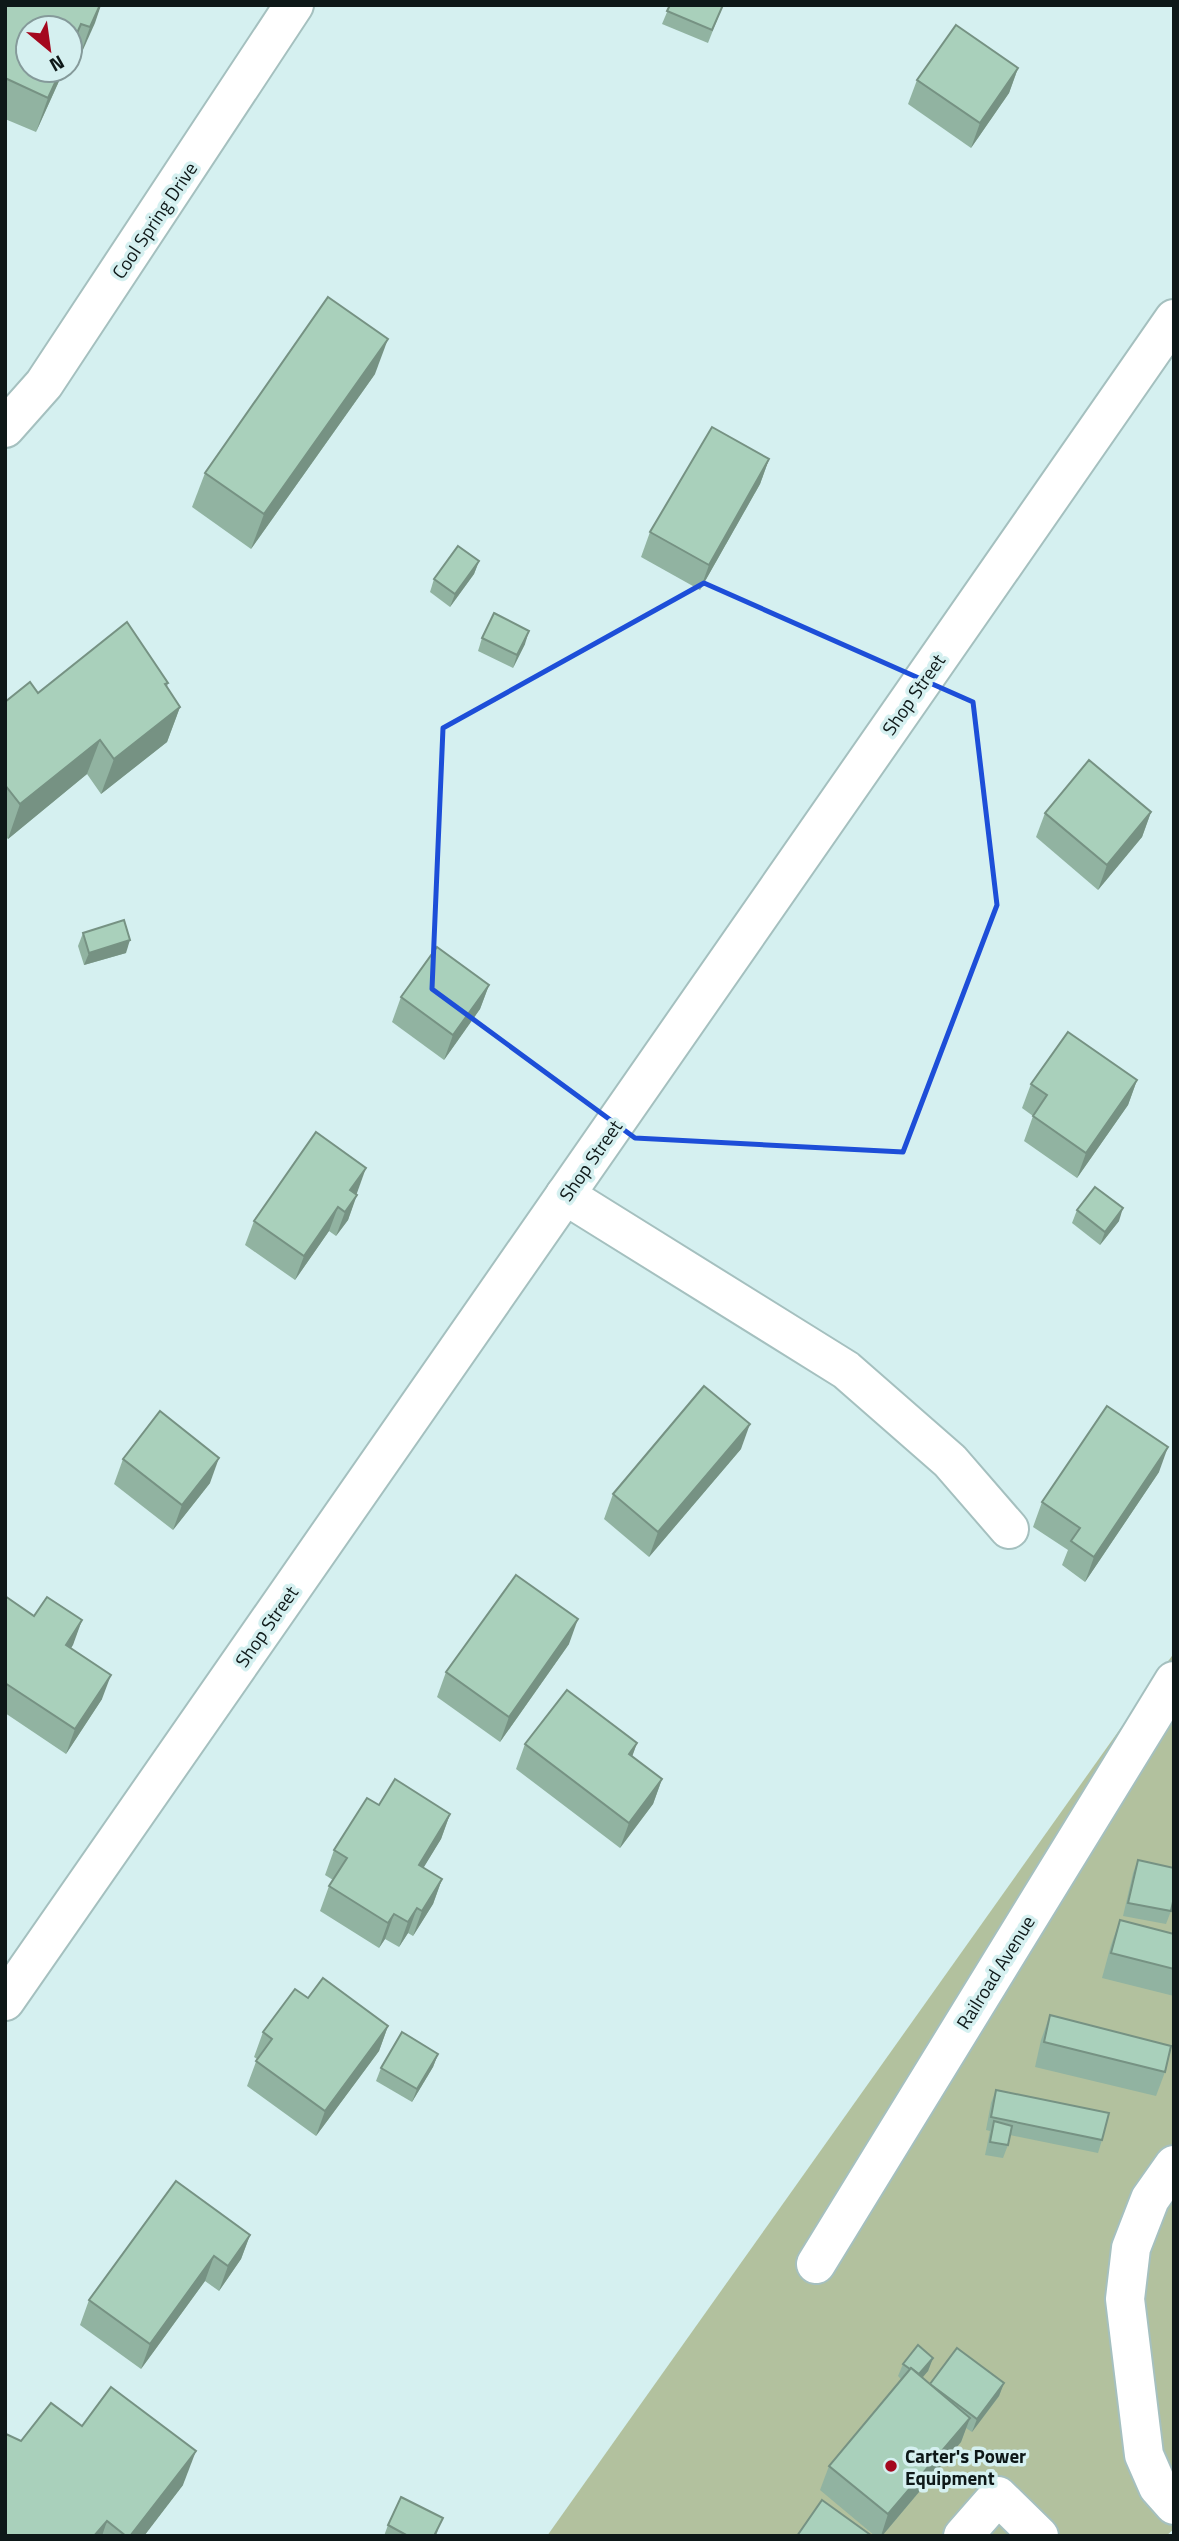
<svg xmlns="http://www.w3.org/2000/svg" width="1179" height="2541" viewBox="0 0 1179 2541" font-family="'Titillium Web',sans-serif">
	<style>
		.green { fill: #b2c19e }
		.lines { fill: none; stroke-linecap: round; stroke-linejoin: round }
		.minor-casing { stroke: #a5c0bf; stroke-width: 42 }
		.minor { stroke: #fff; stroke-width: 38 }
		.wall { fill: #91b3a1 }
		.shaded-wall { fill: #769283 }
		.building { fill: #a9d0bb; stroke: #769283; stroke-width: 2 }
		.marked { fill: none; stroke: #1d4ed8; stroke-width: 5; stroke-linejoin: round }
		.poi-dot { fill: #a4081e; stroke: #d5f0f0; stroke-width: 2.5 }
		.labels { text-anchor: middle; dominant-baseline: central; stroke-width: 7; stroke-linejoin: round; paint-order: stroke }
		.street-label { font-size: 19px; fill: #0e1818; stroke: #d5f0f0 }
		.poi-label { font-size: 19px; font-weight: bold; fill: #0e1818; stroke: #d5f0f0; text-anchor: start }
	</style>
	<rect width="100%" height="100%" fill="#d5f0f0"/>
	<polygon class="green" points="1174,1653 1174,2529 1166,2536 547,2536"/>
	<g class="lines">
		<defs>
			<g id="minor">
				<polyline points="5,428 44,384 294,5"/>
				<polyline points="565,1195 846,1370 950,1461 1009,1529"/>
				<polyline points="5,2001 1174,319"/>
				<polyline points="1174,2165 1150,2199 1131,2248 1125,2299 1144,2455 1158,2487 1174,2505"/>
				<polyline points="816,2264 1174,1681"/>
				<polyline points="963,2536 998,2496 1039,2536"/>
			</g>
		</defs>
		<use href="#minor" class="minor-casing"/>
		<use href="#minor" class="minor"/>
	</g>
	<g class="wall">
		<polygon points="5,5 101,5 78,61 70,59 70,28 64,70 36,132 5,119"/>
		<polygon points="670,5 723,5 708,43 662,24"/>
		<polygon points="1018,68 1009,93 971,148 908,104 917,80"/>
		<polygon points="375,374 251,549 192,507 205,473"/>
		<polygon points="769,459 760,484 700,590 641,557 650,532"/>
		<polygon points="479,561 474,574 450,607 430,592 434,579"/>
		<polygon points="482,638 525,644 513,668 478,651"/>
		<polygon points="168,683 167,687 180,707 167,742 101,794 87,774 8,839 5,836 5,702 38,693"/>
		<polygon points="1151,812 1142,837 1098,890 1036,837 1045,813"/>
		<polygon points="83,933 126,953 84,965 78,946"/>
		<polygon points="489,985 480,1009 444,1060 392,1022 401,997"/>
		<polygon points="1137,1080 1128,1105 1077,1178 1024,1141 1033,1116 1022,1108 1031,1084"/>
		<polygon points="357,1193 348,1220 336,1236 329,1231 295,1280 245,1245 254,1221"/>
		<polygon points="1077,1210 1119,1221 1100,1245 1072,1223"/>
		<polygon points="741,1449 649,1557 604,1519 613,1494"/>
		<polygon points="123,1459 210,1483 173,1530 114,1484"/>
		<polygon points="1159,1472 1085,1582 1062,1565 1068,1550 1033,1527 1042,1502"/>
		<polygon points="5,1596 34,1616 82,1620 71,1648 102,1699 66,1754 5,1713"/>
		<polygon points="569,1644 500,1742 437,1697 446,1672"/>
		<polygon points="637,1743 632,1756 662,1779 653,1804 620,1848 516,1769 525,1744"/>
		<polygon points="379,1805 450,1814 441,1839 423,1868 442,1879 433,1904 413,1936 408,1933 399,1947 385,1939 379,1948 320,1911 329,1886 333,1880 325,1875 334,1850"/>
		<polygon points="1138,1860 1171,1911 1166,1924 1123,1916 1133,1873"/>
		<polygon points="1120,1920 1174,1934 1174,1996 1102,1978 1111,1945"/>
		<polygon points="308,1998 388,2026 379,2051 316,2136 247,2086 257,2059 254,2057 263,2032"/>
		<polygon points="1050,2015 1165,2072 1156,2096 1035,2067 1041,2040"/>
		<polygon points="438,2054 433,2067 412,2102 376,2081 381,2068"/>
		<polygon points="996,2090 1102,2140 1098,2153 1010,2135 1008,2145 1003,2158 985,2155 990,2131 986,2130 991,2103"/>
		<polygon points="250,2235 241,2259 219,2291 205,2281 141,2369 80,2325 89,2300"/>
		<polygon points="933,2358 928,2371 922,2377 930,2384 1004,2383 999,2396 972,2432 966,2428 961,2442 882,2536 875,2536 820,2490 829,2466 901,2379 898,2376 903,2364"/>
		<polygon points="82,2426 183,2485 144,2536 5,2536 21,2441"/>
		<polygon points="388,2525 438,2530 436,2536 384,2536"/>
	</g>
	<g class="shaded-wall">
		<polygon points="100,5 101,5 95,23 78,61 90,27"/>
		<polygon points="81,24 70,55 70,49"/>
		<polygon points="1018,68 1009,93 971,148 980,123"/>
		<polygon points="61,70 64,70 36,132 48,98"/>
		<polygon points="388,339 375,374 251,549 264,514"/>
		<polygon points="769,459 760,484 700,590 709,565"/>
		<polygon points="479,561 474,574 450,607 455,594"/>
		<polygon points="529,631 525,644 513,668 517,655"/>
		<polygon points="180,707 167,742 101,794 114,759"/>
		<polygon points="100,740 87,774 8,839 20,804"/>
		<polygon points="1151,812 1142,837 1098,890 1107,865"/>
		<polygon points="130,940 126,953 84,965 89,953"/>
		<polygon points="489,985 480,1009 444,1060 453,1035"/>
		<polygon points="1137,1080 1128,1105 1077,1178 1086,1153"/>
		<polygon points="366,1168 357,1193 344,1211 350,1190"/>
		<polygon points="357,1195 348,1220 336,1236 345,1212"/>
		<polygon points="338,1207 329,1231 295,1280 304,1256"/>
		<polygon points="1123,1208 1119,1221 1100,1245 1105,1232"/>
		<polygon points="750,1424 741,1449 649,1557 658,1532"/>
		<polygon points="1168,1447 1159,1472 1085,1582 1094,1557"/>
		<polygon points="219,1458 210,1483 173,1530 182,1505"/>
		<polygon points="578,1619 569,1644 500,1742 509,1717"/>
		<polygon points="82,1620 73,1645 57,1670 66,1645"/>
		<polygon points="111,1675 102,1699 66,1754 75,1729"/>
		<polygon points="637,1743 628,1768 629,1754"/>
		<polygon points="662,1779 653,1804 620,1848 629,1823"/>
		<polygon points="450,1814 441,1839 410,1890 419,1865"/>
		<polygon points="442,1879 433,1904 413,1936 422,1911"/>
		<polygon points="417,1908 408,1933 399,1947 408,1922"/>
		<polygon points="394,1914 385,1939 379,1948 388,1923"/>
		<polygon points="388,2026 379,2051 316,2136 325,2111"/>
		<polygon points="438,2054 433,2067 412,2102 417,2089"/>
		<polygon points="250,2235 241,2259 219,2291 228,2266"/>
		<polygon points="214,2256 205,2281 141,2369 150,2344"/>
		<polygon points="933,2358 928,2371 913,2389 917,2376"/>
		<polygon points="1004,2383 999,2396 972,2432 977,2419"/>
		<polygon points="970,2418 961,2442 882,2536 881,2536 888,2514"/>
		<polygon points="196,2451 183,2485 144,2536 130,2536"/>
		<polygon points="107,2521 102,2536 94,2536"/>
	</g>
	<g class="building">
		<polygon points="5,5 100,5 90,27 81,24 70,49 70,28 28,28 28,70 61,70 48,98 5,78"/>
		<polygon points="670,5 723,5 712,30 667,11"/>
		<polygon points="956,25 1018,68 980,123 917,80"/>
		<polygon points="328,297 388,339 264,514 205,473"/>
		<polygon points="712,427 769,459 709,565 650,532"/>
		<polygon points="458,546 479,561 455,594 434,579"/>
		<polygon points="494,613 529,631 517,655 482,638"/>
		<polygon points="127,622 168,683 165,684 180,707 114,759 100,740 20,804 5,785 5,702 30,682 38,693"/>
		<polygon points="1089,760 1151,812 1107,865 1045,813"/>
		<polygon points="124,920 130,940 89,953 83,933"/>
		<polygon points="437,947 489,985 453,1035 401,997"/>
		<polygon points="1068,1032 1137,1080 1086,1153 1033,1116 1047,1095 1031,1084"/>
		<polygon points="316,1132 366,1168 350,1190 357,1195 345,1212 338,1207 304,1256 254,1221"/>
		<polygon points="1095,1187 1123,1208 1105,1232 1077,1210"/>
		<polygon points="704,1386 750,1424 658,1532 613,1494"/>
		<polygon points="1107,1406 1168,1447 1094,1557 1071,1541 1080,1528 1042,1502"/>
		<polygon points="160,1411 219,1458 182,1505 123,1459"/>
		<polygon points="516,1575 578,1619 509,1717 446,1672"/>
		<polygon points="5,1596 34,1616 47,1597 82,1620 66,1645 111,1675 75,1729 5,1683"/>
		<polygon points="567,1690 637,1743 629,1754 662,1779 629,1823 525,1744"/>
		<polygon points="395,1779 450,1814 419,1865 442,1879 422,1911 417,1908 408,1922 394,1914 388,1923 329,1886 347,1858 334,1850 367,1798 379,1805"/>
		<polygon points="1138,1860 1174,1868 1174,1897 1171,1911 1128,1903"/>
		<polygon points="1120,1920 1174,1934 1174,1969 1111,1953"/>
		<polygon points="323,1978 388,2026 325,2111 256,2061 272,2039 263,2032 295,1989 308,1998"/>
		<polygon points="1050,2015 1171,2046 1165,2072 1044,2042"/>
		<polygon points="402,2032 438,2054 417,2089 381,2068"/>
		<polygon points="996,2090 1109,2113 1102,2140 991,2117"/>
		<polygon points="994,2121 1012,2126 1008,2145 990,2142"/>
		<polygon points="176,2181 250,2235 228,2266 214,2256 150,2344 89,2300"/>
		<polygon points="918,2345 933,2358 919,2374 911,2368 910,2369 903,2364"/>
		<polygon points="957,2348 1004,2383 977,2419 930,2384"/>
		<polygon points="911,2368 970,2418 888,2514 829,2466"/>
		<polygon points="111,2387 196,2451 130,2536 126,2536 107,2521 94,2536 5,2536 5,2435 6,2434 21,2441 51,2403 82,2426"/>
		<polygon points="401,2497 443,2518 434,2536 408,2536 388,2525"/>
		<polygon points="822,2500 872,2536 797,2536"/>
	</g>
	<path class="marked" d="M704 583 973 702 997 905 903 1152 635 1138 432 989 443 728Z"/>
	<circle class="poi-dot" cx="891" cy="2466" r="7"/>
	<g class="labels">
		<g class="street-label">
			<text transform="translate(154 220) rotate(-56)">Cool Spring Drive</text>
			<text transform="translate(913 694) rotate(-55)">Shop Street</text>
			<text transform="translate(590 1160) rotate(-55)">Shop Street</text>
			<text transform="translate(266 1626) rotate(-55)">Shop Street</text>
			<text transform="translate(995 1972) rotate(-58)">Railroad Avenue</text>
		</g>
		<g class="poi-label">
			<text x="905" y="2455">Carter's Power<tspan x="905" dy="22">Equipment</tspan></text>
		</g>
	</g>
	<rect width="1179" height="2541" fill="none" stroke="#0e1818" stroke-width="14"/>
	<g transform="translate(49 49) rotate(151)"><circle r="33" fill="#d5f0f0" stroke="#859a9a" stroke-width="2"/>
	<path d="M0-5L12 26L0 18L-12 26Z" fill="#a4081e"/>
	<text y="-10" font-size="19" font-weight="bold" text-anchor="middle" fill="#0e1818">N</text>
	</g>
</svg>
